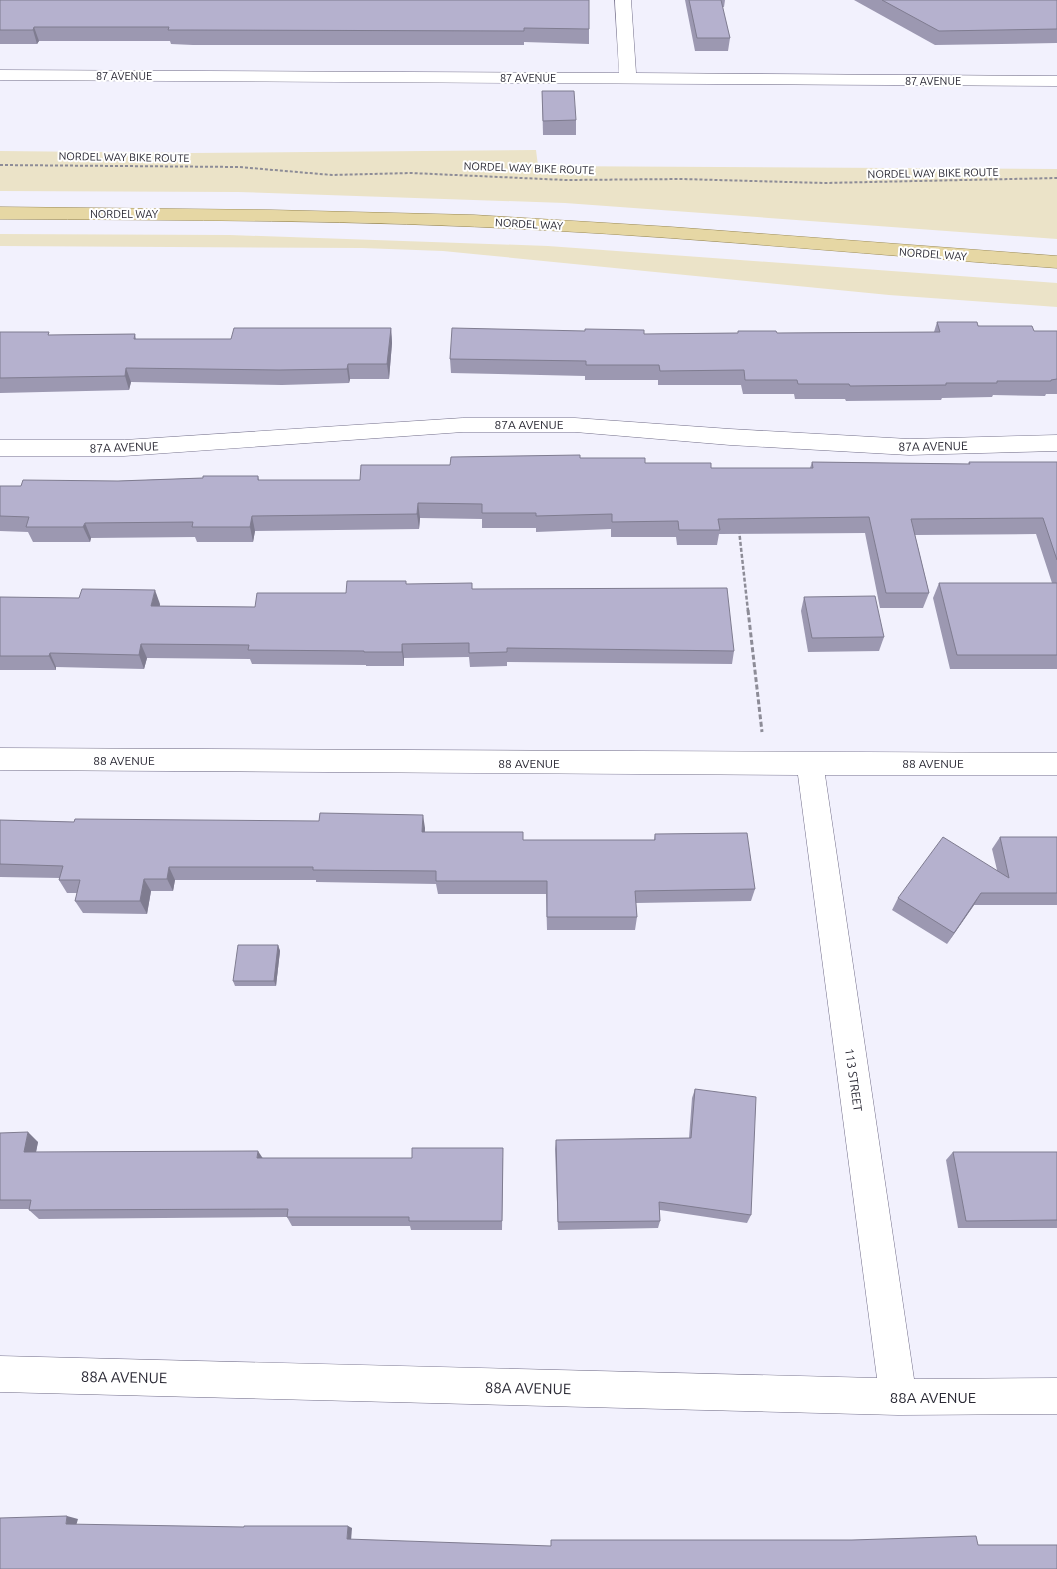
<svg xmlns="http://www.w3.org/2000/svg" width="1057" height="1569" viewBox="0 0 1057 1569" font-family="Ubuntu,sans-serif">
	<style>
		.green { fill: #ebe3c8 }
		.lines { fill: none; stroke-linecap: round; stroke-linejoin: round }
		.minor-casing { stroke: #726e89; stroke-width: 1 }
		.major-casing { stroke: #998955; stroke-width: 1 }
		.path-far2 { stroke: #8d8c97; stroke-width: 2; stroke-dasharray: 3 2; stroke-linecap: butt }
		.path-far1 { stroke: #8d8c97; stroke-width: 2.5; stroke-dasharray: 4 2; stroke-linecap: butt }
		.path { stroke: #8d8c97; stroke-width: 3; stroke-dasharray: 5 2.5; stroke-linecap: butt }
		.minor { fill: #fff; fill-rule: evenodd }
		.major { fill: #e6d7a4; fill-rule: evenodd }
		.wall { fill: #9c98b1 }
		.shaded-wall { fill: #7f7c90 }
		.building { fill: #b5b1ce; stroke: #7f7c90 }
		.labels { text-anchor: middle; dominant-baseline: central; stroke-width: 4; stroke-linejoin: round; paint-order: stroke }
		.far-street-label { font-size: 11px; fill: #2a2934; stroke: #fff }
		.street-label { font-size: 12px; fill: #2a2934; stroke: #fff }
		.near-street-label { font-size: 15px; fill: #2a2934; stroke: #fff }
	</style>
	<rect width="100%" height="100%" fill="#f2f1fd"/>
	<g class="green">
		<polygon points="536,150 538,166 1057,169 1057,239 565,203 238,192 0,191 0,151 192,153"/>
		<polygon points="0,234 230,235 548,246 1057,283 1057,307 889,295 443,251 362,248 0,246"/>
	</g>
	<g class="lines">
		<defs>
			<g id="minor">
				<polygon points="615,0 631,0 636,73 1057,76 1057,86 0,80 0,70 619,73"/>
				<polygon points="463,418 575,418 730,429 909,439 1057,435 1057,451 909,455 730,445 575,432 463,432 124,456 0,456 0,440 124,440"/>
				<polygon points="0,748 1057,753 1057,775 825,775 914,1379 1057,1378 1057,1414 898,1415 0,1392 0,1356 877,1378 798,775 0,770"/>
			</g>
			<path id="major" d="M0 207 271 210 474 215 671 227 1057 256V268C885 256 714 239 542 230 362 220 181 220 0 219Z"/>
		</defs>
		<use href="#minor" class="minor-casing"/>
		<use href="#major" class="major-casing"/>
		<polyline class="path-far2" points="0,165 239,167 332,175 411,173 566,180 682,179 824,183 1057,178"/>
		<polyline class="path-far1" points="739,530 748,611"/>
		<polyline class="path" points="748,610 762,732"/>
		<use href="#minor" class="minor"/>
		<use href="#major" class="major"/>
	</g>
	<g class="wall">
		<polygon points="0,0 589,29 589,44 524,42 524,45 193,45 171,44 170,41 39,41 37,44 0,44"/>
		<polygon points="685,0 725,0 724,7 722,7 730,38 728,51 695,51"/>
		<polygon points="854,0 1057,0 1057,43 935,45"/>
		<polygon points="542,91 576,120 576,135 543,135"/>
		<polygon points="937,322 1034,331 1057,331 1057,394 1046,394 1045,396 993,395 992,397 942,398 941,400 846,401 845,399 795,399 794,394 743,394 741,385 658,385 658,380 585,380 585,376 451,373 450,359 644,334 738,333 738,331 777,333 934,332"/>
		<polygon points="391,328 392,343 389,379 350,379 349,383 282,385 131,382 129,390 0,393 0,332 50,335 135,334 136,339 231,339"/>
		<polygon points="580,458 711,468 810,468 812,462 968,464 969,462 1057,462 1057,669 950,669 933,598 939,583 1052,583 1036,534 915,535 929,593 923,608 880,608 865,533 719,534 717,545 677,545 676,537 611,537 611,529 536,532 536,528 482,528 482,519 420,518 419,529 255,531 253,542 197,542 195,537 91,538 90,542 33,542 28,532 0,531 0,486 21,486 118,481 258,476 259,480 360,480 450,465"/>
		<polygon points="406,584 473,589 734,651 732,664 507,662 507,666 470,667 469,657 404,658 404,666 366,666 366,665 252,664 250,659 147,658 144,669 56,667 56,670 0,670 0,597 160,604 160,606 255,607"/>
		<polygon points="804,597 884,637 879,651 808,652 801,611"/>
		<polygon points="0,820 74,822 425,828 425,832 523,840 654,840 655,834 755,889 751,901 636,903 637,917 635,930 547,930 546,894 438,894 436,884 316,882 316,880 175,880 173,891 151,891 147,914 83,913 75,901 77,893 67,893 59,880 60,878 0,877"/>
		<polygon points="1000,837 1057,837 1057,905 974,905 947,944 892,910 898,898 997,870 992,849"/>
		<polygon points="278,945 280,951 276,986 235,986 233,981"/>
		<polygon points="695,1089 751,1215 747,1223 660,1210 660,1221 658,1228 558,1230 555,1149 556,1140 689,1138 692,1098"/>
		<polygon points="0,1133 38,1142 36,1152 262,1158 503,1158 502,1230 411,1230 410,1226 292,1226 287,1217 39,1219 29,1210 29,1209 0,1209"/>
		<polygon points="953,1152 1057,1152 1057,1228 958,1228 946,1160"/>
	</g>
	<g class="shaded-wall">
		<polygon points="34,27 39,41 37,44 33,30"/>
		<polygon points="391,328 392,343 389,379 387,364"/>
		<polygon points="348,364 350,379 349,383 347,369"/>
		<polygon points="126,368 131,382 129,390 125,376"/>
		<polygon points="418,503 420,518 419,529 417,514"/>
		<polygon points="252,516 255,531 253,542 250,527"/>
		<polygon points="85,523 91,538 90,542 83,527"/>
		<polygon points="155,590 160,604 156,620 151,606"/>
		<polygon points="141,644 147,658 144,669 139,655"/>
		<polygon points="402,644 404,658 404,666 402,652"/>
		<polygon points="50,653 56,667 56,670 49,656"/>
		<polygon points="423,815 425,828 424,845 422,832"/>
		<polygon points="169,867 175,880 173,891 167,879"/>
		<polygon points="144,879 151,891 147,914 140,901"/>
		<polygon points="981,893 974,905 947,944 954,933"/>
		<polygon points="278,945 280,951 276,986 274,981"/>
		<polygon points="28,1132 38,1142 34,1162 24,1152"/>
		<polygon points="258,1151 264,1160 257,1158"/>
		<polygon points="67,1516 78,1519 76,1526 66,1524"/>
		<polygon points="348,1526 352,1528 351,1541 347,1539"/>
	</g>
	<g class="building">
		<polygon points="0,0 589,0 589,29 524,28 524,31 190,30 168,30 169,27 34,27 33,30 0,30"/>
		<polygon points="689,0 721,0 730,38 697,38"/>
		<polygon points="882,0 1057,0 1057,29 939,31"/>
		<polygon points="542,91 574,91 576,120 543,121"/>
		<polygon points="937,322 977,322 978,326 1032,326 1034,331 1057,331 1057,379 1051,380 1051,381 997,381 997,383 946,383 946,385 850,386 849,384 798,384 797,380 745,380 744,370 660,371 659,365 586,365 586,361 450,359 452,328 585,331 585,329 644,330 644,334 738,333 738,331 776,331 777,333 940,332"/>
		<polygon points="234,328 391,328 387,364 348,364 347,369 279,370 126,368 125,376 0,378 0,332 49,332 48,335 135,334 134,339 231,339"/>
		<polygon points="580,455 580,458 645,458 645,463 711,463 711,468 813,468 812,462 970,464 969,462 1057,462 1057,560 1043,518 911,519 929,593 886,593 869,517 718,519 720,530 679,530 678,521 612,522 612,514 536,516 536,513 482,513 482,504 418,503 417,514 252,516 250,527 192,527 193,522 85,523 83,527 26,527 29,517 0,516 0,486 21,486 23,480 118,481 203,478 203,476 258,476 258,480 360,480 361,465 450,465 451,457"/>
		<polygon points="347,581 406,581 406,584 472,583 472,589 727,588 734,651 507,648 507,652 469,653 469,643 402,644 402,652 364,652 364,651 248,650 249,645 141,644 139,655 50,653 49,656 0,656 0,597 79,598 82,589 155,590 151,606 255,607 257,593 346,593"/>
		<polygon points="939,583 1057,583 1057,655 957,655"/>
		<polygon points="875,596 884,637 812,638 804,597"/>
		<polygon points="320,813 423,815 422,832 523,832 523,840 655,840 655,834 747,833 755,889 635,891 637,917 547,917 547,881 436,881 436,871 313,870 313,867 169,867 167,879 144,879 140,901 75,901 80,880 59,880 63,866 0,864 0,820 74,822 75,819 319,821"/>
		<polygon points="943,837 1009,878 1000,837 1057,837 1057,893 981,893 954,933 898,898"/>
		<polygon points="238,945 278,945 274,981 233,981"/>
		<polygon points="695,1089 756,1097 751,1215 659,1202 660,1221 558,1222 556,1140 691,1138"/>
		<polygon points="28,1132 24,1152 258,1151 257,1158 412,1158 412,1148 503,1148 502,1221 409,1221 409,1217 287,1217 288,1209 29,1210 31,1200 0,1200 0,1133"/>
		<polygon points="953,1152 1057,1152 1057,1220 966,1221"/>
		<polygon points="67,1516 66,1524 244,1527 244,1526 348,1526 347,1539 551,1546 551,1540 852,1540 976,1536 978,1545 1057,1545 1057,1569 0,1569 0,1518"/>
	</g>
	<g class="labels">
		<g class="far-street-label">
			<text x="124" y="76">87 AVENUE</text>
			<text x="528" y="78">87 AVENUE</text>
			<text x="933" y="81">87 AVENUE</text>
			<text transform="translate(124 157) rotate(1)">NORDEL WAY BIKE ROUTE</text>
			<text transform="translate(529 168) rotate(2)">NORDEL WAY BIKE ROUTE</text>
			<text transform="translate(933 173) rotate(-1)">NORDEL WAY BIKE ROUTE</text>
			<text x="124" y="214">NORDEL WAY</text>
			<text transform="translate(529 224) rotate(3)">NORDEL WAY</text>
			<text transform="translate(933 254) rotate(4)">NORDEL WAY</text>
		</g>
		<g class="street-label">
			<text x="529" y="424">87A AVENUE</text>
			<text transform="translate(933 446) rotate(-1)">87A AVENUE</text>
			<text transform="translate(124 447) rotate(-2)">87A AVENUE</text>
			<text x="124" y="760">88 AVENUE</text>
			<text x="529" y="763">88 AVENUE</text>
			<text x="933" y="763">88 AVENUE</text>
			<text transform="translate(854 1080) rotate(82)">113 STREET</text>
		</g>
		<g class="near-street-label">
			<text transform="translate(124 1377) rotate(1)">88A AVENUE</text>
			<text transform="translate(528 1388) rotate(1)">88A AVENUE</text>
			<text x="933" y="1397">88A AVENUE</text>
		</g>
	</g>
</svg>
